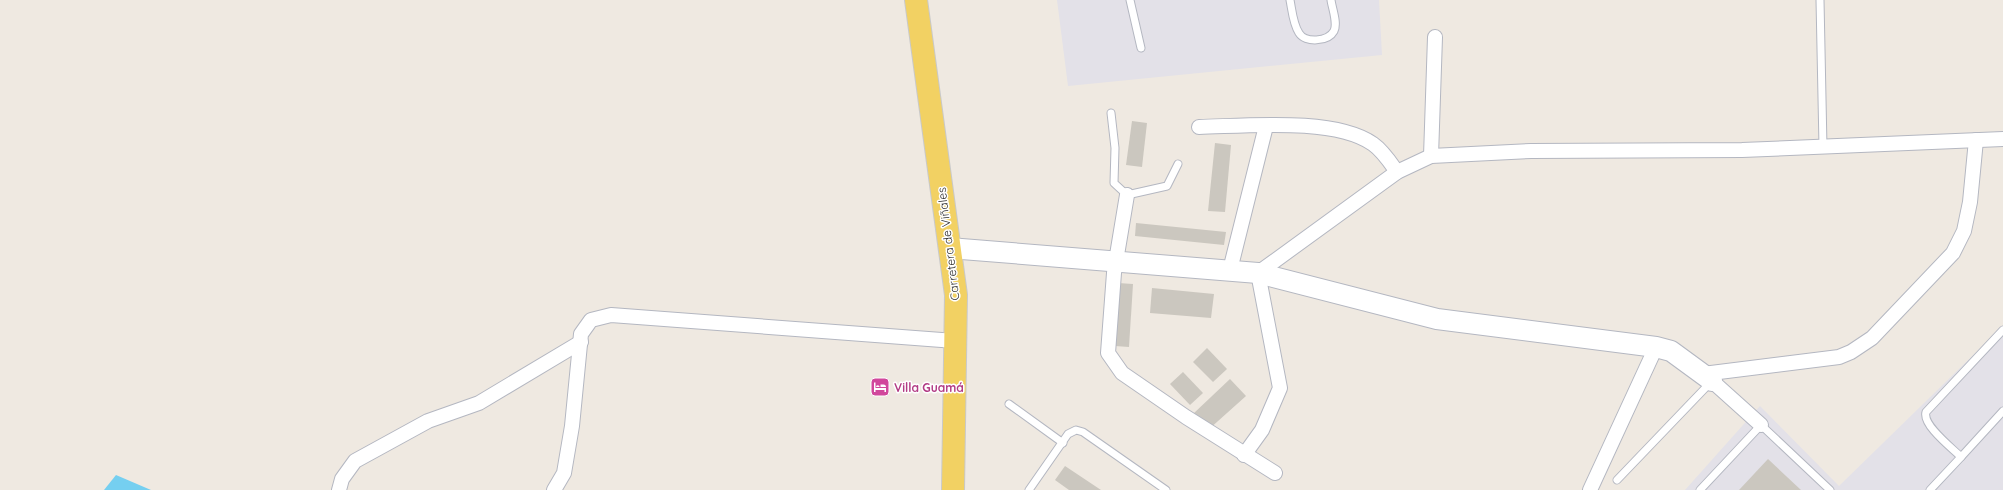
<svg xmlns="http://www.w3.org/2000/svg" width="2003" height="490" viewBox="0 0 2003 490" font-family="Quicksand,sans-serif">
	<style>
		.industrial { fill: #e3e1e8 }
		.water { fill: #75cff0 }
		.building { fill: #cbc7bf }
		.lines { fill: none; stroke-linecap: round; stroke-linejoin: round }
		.lane-casing { stroke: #b4b7c1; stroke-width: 9 }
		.street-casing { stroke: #b4b7c1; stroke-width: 16 }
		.secondary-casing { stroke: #b4b7c1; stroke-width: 22 }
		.primary-casing { stroke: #c9c9c9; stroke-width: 24 }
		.lane { stroke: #fff; stroke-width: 7 }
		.street { stroke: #fff; stroke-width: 14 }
		.secondary { stroke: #fff; stroke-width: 20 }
		.primary { stroke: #f2d163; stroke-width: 22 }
		.labels { text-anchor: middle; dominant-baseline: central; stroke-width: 3; stroke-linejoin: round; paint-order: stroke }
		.street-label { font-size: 12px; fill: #2e2e2e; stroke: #fff }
		.hotel-label { font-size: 12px; font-weight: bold; fill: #b23c85; stroke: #fff; text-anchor: start }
	</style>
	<rect width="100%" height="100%" fill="#efe9e1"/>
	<g class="industrial">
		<polygon points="1057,0 1379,0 1382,55 1068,86"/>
		<polygon points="2003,326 2003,490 1685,490 1760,406 1839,486"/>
	</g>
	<polygon class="water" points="116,475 151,490 104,490"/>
	<g class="building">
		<polygon points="1132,121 1147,123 1142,167 1126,165"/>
		<polygon points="1215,143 1231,145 1225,212 1208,211"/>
		<polygon points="1136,223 1226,232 1224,245 1135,236"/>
		<polygon points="1118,283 1133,284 1129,347 1115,346"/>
		<polygon points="1152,288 1214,294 1211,318 1150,313"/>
		<polygon points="1207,348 1227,369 1213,382 1193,362"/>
		<polygon points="1183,372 1203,393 1190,405 1170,384"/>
		<polygon points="1230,379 1246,396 1208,430 1193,414"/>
		<polygon points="1768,459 1801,490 1739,490"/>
		<polygon points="1065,466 1101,490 1069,490 1055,480"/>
	</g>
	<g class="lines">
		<defs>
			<g id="lane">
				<polyline points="1130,0 1141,48"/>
				<path d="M1290 0C1292 10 1293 24 1299 33 1305 43 1328 42 1334 31 1338 23 1332 8 1331 0"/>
				<polyline points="1820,0 1823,147"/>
				<polyline points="1111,113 1115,148 1114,183 1127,195 1167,186 1178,164"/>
				<polyline points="1009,404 1063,443"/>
				<polyline points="1961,457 2003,411"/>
				<polyline points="1617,480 1711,382"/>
				<polyline points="1029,490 1068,434 1076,430 1083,432 1166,490"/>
				<polyline points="1700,490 1761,425 1830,490"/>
				<path d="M1930 490 1961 457C1952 448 1922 425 1926 412L2003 330"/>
			</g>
			<g id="street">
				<path d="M1199 127C1246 126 1335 117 1373 144 1383 151 1390 162 1397 172"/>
				<polyline points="1431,156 1435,37"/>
				<polyline points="1127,195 1114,273 1108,353 1122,373 1186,417 1275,473"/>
				<polyline points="1230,270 1266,126"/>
				<polyline points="1703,374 1839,357 1851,352 1872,338 1953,253 1964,231 1970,202 1976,140"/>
				<polyline points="1712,381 1761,425"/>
				<polyline points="1244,455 1262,430 1280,388 1258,273 1397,172 1431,156 1531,151 1742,150 2003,139"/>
				<polyline points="339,490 342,479 355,461 428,421 479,403 581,342"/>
				<polyline points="554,490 564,473 572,426 581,334 591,320 611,315 955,341"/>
				<polyline points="1590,490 1656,347"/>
			</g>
			<polyline id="secondary" points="949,248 1258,273 1437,319 1656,347 1671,351 1712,381"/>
			<polyline id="primary" points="916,0 956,295 953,490"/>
		</defs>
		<use href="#lane" class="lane-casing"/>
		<use href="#street" class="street-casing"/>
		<use href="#secondary" class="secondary-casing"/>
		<use href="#primary" class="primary-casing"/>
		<use href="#lane" class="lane"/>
		<use href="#street" class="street"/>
		<use href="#secondary" class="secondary"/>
		<use href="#primary" class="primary"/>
	</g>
	<defs>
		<symbol id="hotel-square" viewBox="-11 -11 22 22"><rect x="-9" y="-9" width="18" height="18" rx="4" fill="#d1479c" stroke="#fff"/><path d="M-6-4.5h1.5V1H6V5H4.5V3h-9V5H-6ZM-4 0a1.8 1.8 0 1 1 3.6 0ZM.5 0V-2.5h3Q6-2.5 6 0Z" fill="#fff"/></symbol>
	</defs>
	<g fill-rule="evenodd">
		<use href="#hotel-square" x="869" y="376" width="22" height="22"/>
	</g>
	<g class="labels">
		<g class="street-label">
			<text transform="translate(948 244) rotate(-97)">Carretera de Viñales</text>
		</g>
		<g class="hotel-label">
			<text x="894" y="387">Villa Guamá</text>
		</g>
	</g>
</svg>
